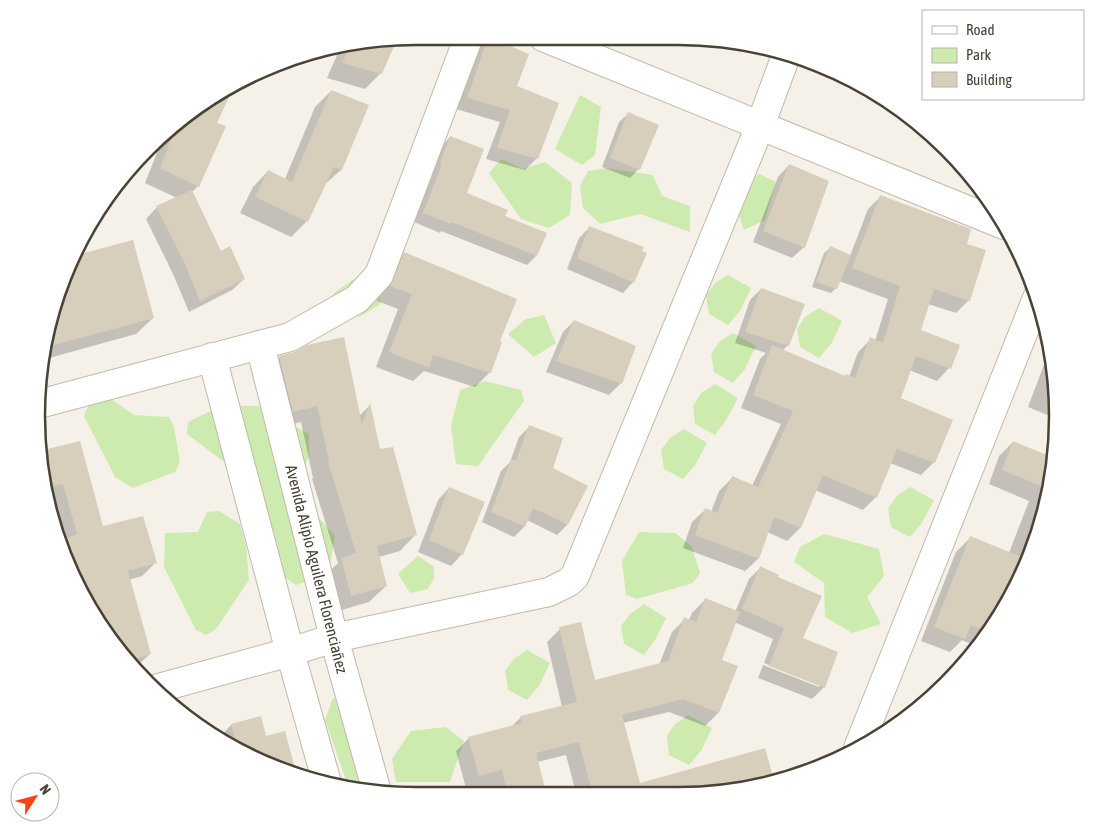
<svg xmlns="http://www.w3.org/2000/svg" width="1094" height="832" viewBox="0 0 1094 832" font-family="'Asap Condensed',sans-serif">
	<style>
		.green { fill: #cdebae }
		.shadow { fill: #0003 }
		.building { fill: #d7cebc }
		.lines { fill: none; stroke-linecap: round; stroke-linejoin: round }
		.minor-casing { stroke: #c1baaa; stroke-width: 30 }
		.minor { stroke: #fff; stroke-width: 28 }
		.labels { text-anchor: middle; dominant-baseline: central; stroke-width: 4.5; stroke-linejoin: round; paint-order: stroke }
		.street-label { font-size: 16px; fill: #494236; stroke: #fff }
		.rim { fill: none; stroke: #494236; stroke-width: 2.5 }
	</style>
	<rect width="100%" height="100%" fill="#f5f1e8"/>
	<g class="green">
		<polygon points="580,95 601,107 595,155 582,165 555,149"/>
		<polygon points="501,159 523,169 545,162 572,183 570,215 549,228 521,219 489,173"/>
		<polygon points="606,168 653,175 662,196 690,206 690,232 640,214 600,224 583,208 580,186 588,171"/>
		<polygon points="759,174 776,182 765,220 744,230 734,202 744,184"/>
		<polygon points="728,275 751,288 740,311 728,325 709,314 706,296 715,283"/>
		<polygon points="370,276 381,304 359,317 333,294 352,280"/>
		<polygon points="819,308 842,321 831,344 819,358 800,347 797,329 805,317"/>
		<polygon points="544,315 556,343 534,357 508,334 526,319"/>
		<polygon points="733,333 756,346 745,369 733,383 714,372 711,354 720,341"/>
		<polygon points="485,381 521,390 524,401 478,466 456,464 451,426 460,390"/>
		<polygon points="715,384 738,398 726,420 715,435 695,424 693,406 701,393"/>
		<polygon points="104,394 134,415 169,417 174,427 180,462 175,472 133,488 115,477 84,416 93,395"/>
		<polygon points="221,406 258,406 309,434 309,458 290,485 335,536 328,575 296,585 276,572 236,471 187,434 188,422"/>
		<polygon points="684,429 707,443 695,465 683,479 664,469 661,450 670,438"/>
		<polygon points="910,487 934,500 922,523 910,537 891,527 888,508 897,496"/>
		<polygon points="219,511 240,524 246,547 249,580 216,629 206,635 196,630 164,567 165,533 198,532 207,512"/>
		<polygon points="639,532 675,533 692,547 700,573 693,583 637,599 626,595 622,561"/>
		<polygon points="824,534 879,549 884,576 867,597 881,624 852,633 825,617 824,583 794,562 800,547"/>
		<polygon points="418,556 434,567 434,578 428,589 410,593 398,574"/>
		<polygon points="644,604 666,618 655,640 644,655 624,644 621,626 630,614"/>
		<polygon points="527,650 550,663 539,686 527,700 508,690 505,671 514,659"/>
		<polygon points="333,698 344,702 366,792 345,787 345,777 325,720"/>
		<polygon points="688,715 712,728 701,751 689,765 669,755 667,736 675,724"/>
		<polygon points="446,727 464,741 450,782 396,782 392,759 411,731"/>
	</g>
	<g class="shadow">
		<polygon points="395,39 381,73 365,89 327,78 341,46"/>
		<polygon points="489,39 515,86 537,158 525,170 486,159 500,122 456,109 477,50"/>
		<polygon points="233,84 215,123 198,186 192,192 220,252 244,279 232,290 189,312 173,274 146,219 157,207 177,198 145,183 164,135 226,87"/>
		<polygon points="331,91 368,105 341,170 324,185 306,222 291,237 240,213 253,187 268,171 285,179 315,107"/>
		<polygon points="629,113 639,169 630,178 602,167 619,122"/>
		<polygon points="450,137 466,194 536,256 527,265 441,231 440,233 414,222 433,174 431,173 441,147"/>
		<polygon points="789,165 804,247 792,258 753,242 778,177"/>
		<polygon points="881,196 965,245 969,300 956,313 928,304 920,331 949,368 937,381 909,370 899,398 934,462 921,475 890,463 876,497 863,510 815,490 800,528 787,541 767,532 758,559 745,571 683,548 692,522 705,510 711,512 719,491 732,478 752,486 781,424 741,408 760,359 766,353 735,343 750,300 761,289 788,345 782,351 844,377 849,377 858,352 871,339 875,341 888,299 839,281 836,288 831,293 812,287 824,253 830,248 850,256 868,209"/>
		<polygon points="589,228 633,282 623,293 567,269 579,238"/>
		<polygon points="132,241 153,318 136,334 42,360 44,342 72,257"/>
		<polygon points="405,253 490,372 475,387 424,371 413,381 376,367 398,309 377,301 390,268"/>
		<polygon points="574,321 621,383 609,395 546,372 563,332"/>
		<polygon points="1051,346 1058,416 1057,419 1028,407"/>
		<polygon points="280,357 359,416 369,406 379,451 416,534 400,551 379,557 386,586 369,602 335,612 326,575 338,563 312,479 313,478 301,422 277,428 263,374"/>
		<polygon points="529,427 551,468 567,525 557,535 527,520 524,527 514,537 482,522 501,471 510,462 519,437"/>
		<polygon points="1013,442 1053,459 1054,457 1051,490 1029,561 994,627 977,647 962,640 950,652 921,641 956,552 970,538 1009,553 1029,501 989,484 999,456"/>
		<polygon points="43,444 45,451 102,528 155,563 142,576 129,580 150,654 136,667 100,627 60,546 63,544 50,496 48,496 38,445"/>
		<polygon points="449,488 462,554 451,566 418,552 438,500"/>
		<polygon points="760,568 776,577 801,639 824,687 812,699 758,678 763,665 819,687 819,685 764,663 773,639 734,622 720,661 718,713 705,726 669,712 623,723 639,784 764,750 773,780 727,793 576,793 566,755 537,762 545,792 467,792 456,751 469,738 510,728 521,717 562,707 547,642 560,629 594,682 659,665 672,632 685,619 689,620 692,613 705,600 735,612 749,579"/>
		<polygon points="260,718 265,738 284,733 296,776 226,745 218,739 231,725"/>
	</g>
	<g class="building">
		<polygon points="488,37 529,54 517,86 559,103 538,159 497,148 510,110 467,98"/>
		<polygon points="397,39 382,74 342,63 350,45"/>
		<polygon points="235,84 217,123 226,126 199,187 160,168 176,126 226,87"/>
		<polygon points="331,90 369,105 342,170 334,167 308,222 255,197 268,170 292,182"/>
		<polygon points="628,112 659,125 640,170 610,158"/>
		<polygon points="450,136 484,149 467,193 508,210 505,216 547,233 537,256 451,222 451,224 423,213 442,164 440,163"/>
		<polygon points="789,164 829,181 805,248 763,231"/>
		<polygon points="192,190 221,251 230,246 245,279 200,301 184,262 156,206"/>
		<polygon points="880,195 971,229 967,244 986,250 970,301 934,289 921,330 960,345 951,369 916,356 901,398 953,420 935,463 897,449 877,498 823,475 801,528 774,517 759,559 695,535 705,508 717,513 732,476 758,487 793,411 753,395 772,345 845,376 845,374 855,378 870,337 883,343 900,286 852,268"/>
		<polygon points="589,226 644,247 642,251 647,253 634,283 577,258"/>
		<polygon points="133,240 154,318 43,348 44,342 73,256"/>
		<polygon points="830,246 851,255 837,289 816,282"/>
		<polygon points="404,252 517,299 500,341 502,342 491,373 433,355 429,368 389,352 412,294 390,286"/>
		<polygon points="761,288 805,304 789,346 745,332"/>
		<polygon points="574,320 636,346 622,384 556,361"/>
		<polygon points="344,337 362,424 370,403 380,449 393,447 417,535 377,546 387,586 351,596 341,558 356,553 328,462 329,461 317,406 293,412 279,356 294,352 307,345"/>
		<polygon points="529,425 563,438 553,468 588,486 568,525 533,508 525,527 491,512 511,459 516,461"/>
		<polygon points="80,441 103,526 143,516 157,563 128,571 151,654 130,661 100,627 85,597 67,538 77,534 63,484 46,487 39,451"/>
		<polygon points="1013,441 1054,458 1050,490 1002,470"/>
		<polygon points="449,487 485,502 463,555 429,540"/>
		<polygon points="970,536 1029,560 994,627 989,633 971,625 965,639 934,627"/>
		<polygon points="760,566 779,575 778,577 822,596 803,638 838,652 825,688 769,666 784,628 742,609"/>
		<polygon points="705,598 740,612 722,660 738,666 719,713 683,699 622,715 640,783 765,748 774,780 727,793 592,792 579,742 536,753 546,792 507,792 502,770 479,776 468,737 522,723 520,716 577,702 559,627 581,622 595,680 668,661 684,617 696,622"/>
		<polygon points="261,716 266,736 285,731 297,776 229,746 236,744 231,724"/>
	</g>
	<g class="lines">
		<defs>
			<g id="minor">
				<polyline points="543,37 1004,225"/>
				<polyline points="260,345 334,638 377,792"/>
				<polyline points="212,357 290,652 327,783"/>
				<polyline points="39,404 290,337 357,299 379,275 469,36"/>
				<polyline points="155,689 290,652 334,638 549,592 569,582 575,576 760,126 787,53"/>
				<polyline points="858,748 1037,298"/>
			</g>
		</defs>
		<use href="#minor" class="minor-casing"/>
		<use href="#minor" class="minor"/>
	</g>
	<g class="labels">
		<g class="street-label">
			<text transform="translate(317 569) rotate(76)">Avenida Alipio Aguilera Florenciañez</text>
		</g>
	</g>
	<path d="M0 0H1094V832H0ZM416 45H678A371 371 0 0 1 1049 416V416A371 371 0 0 1 678 787H416A371 371 0 0 1 45 416V416A371 371 0 0 1 416 45Z" fill="#fff" fill-rule="evenodd"/>
	<path class="rim" d="M416 45H678A371 371 0 0 1 1049 416V416A371 371 0 0 1 678 787H416A371 371 0 0 1 45 416V416A371 371 0 0 1 416 45Z"/>
	<rect x="922" y="10" width="162" height="90" fill="#ffffff" stroke="#b6b3af"/>
	<rect x="932" y="26" width="25" height="8" fill="#ffffff" stroke="#b6b3af"/>
	<text x="966" y="35" font-size="15" fill="#494236">Road</text>
	<rect x="932" y="48" width="25" height="15" fill="#cdebae" stroke="#b6b3af"/>
	<text x="966" y="60" font-size="15" fill="#494236">Park</text>
	<rect x="932" y="72" width="25" height="15" fill="#d7cebc" stroke="#b6b3af"/>
	<text x="966" y="85" font-size="15" fill="#494236">Building</text>
	<g transform="translate(35 797) rotate(54)"><circle r="24" fill="#ffffff" stroke="#b6b3af"/>
	<path d="M0-4L9 19L0 12L-9 19Z" fill="#ff4114"/>
	<text y="-8" font-size="14" font-weight="bold" text-anchor="middle" fill="#494236">N</text>
	</g>
</svg>
